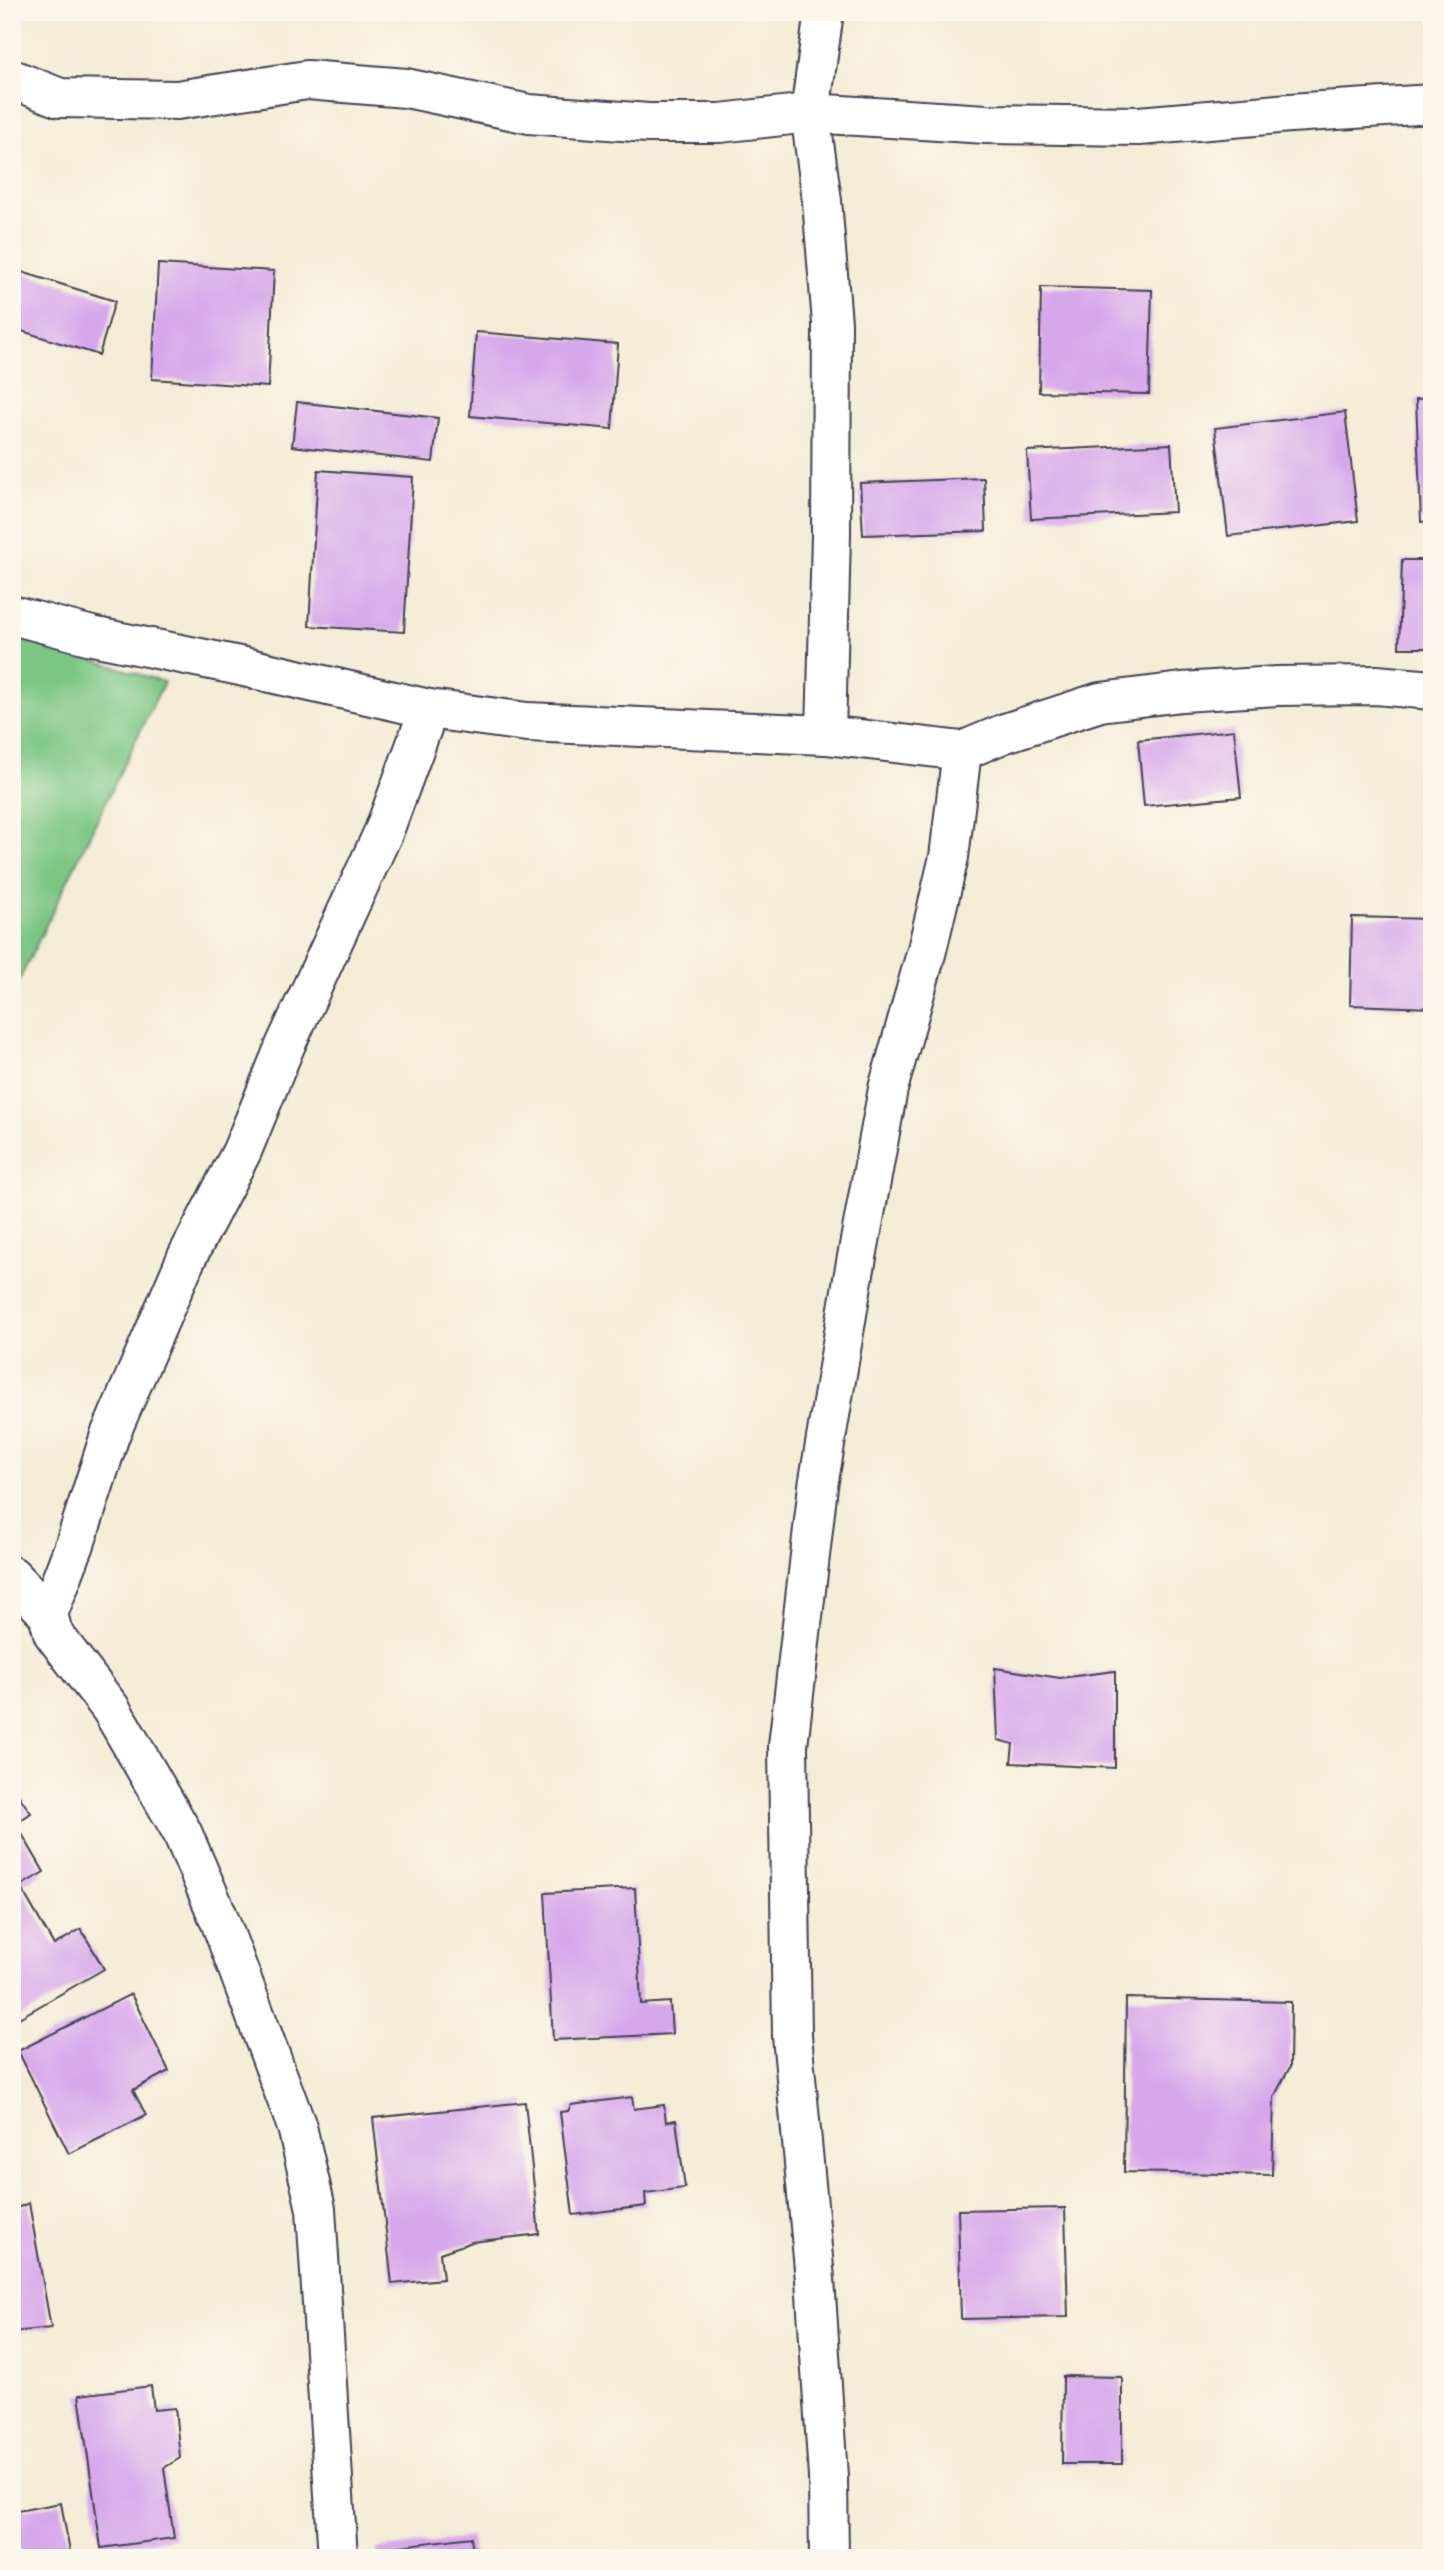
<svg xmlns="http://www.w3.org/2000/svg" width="1444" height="2570" viewBox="0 0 1444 2570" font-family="'Balsamiq Sans',sans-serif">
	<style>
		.green { fill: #7cc684; stroke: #4f7460; stroke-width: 2 }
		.building { fill: #d7a7eb }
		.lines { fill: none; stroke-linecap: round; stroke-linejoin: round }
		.minor-casing { stroke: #424052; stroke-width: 42 }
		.minor { stroke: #fff; stroke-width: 38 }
	</style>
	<rect width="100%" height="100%" fill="#fbf7ec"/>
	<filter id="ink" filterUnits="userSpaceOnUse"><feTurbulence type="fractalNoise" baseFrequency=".0143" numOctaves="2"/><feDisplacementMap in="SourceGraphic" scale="14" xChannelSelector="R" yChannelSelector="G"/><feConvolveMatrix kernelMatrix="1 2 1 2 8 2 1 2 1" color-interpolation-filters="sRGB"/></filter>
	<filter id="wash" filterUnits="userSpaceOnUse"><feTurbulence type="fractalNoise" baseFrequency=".00686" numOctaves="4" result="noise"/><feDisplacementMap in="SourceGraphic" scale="28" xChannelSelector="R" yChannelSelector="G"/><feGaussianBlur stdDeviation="1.57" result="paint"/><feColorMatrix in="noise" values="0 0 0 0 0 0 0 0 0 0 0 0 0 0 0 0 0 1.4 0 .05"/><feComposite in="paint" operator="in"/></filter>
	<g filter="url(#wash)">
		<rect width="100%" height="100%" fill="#f4ecd6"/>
		<polygon class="green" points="12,634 164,682 13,993 12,992"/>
		<g id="blocks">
			<g class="building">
				<polygon points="158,264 274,271 268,387 152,379"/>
				<polygon points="12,269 115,301 99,355 12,328"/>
				<polygon points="1041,287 1152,290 1149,394 1039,392"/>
				<polygon points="476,332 618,344 612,429 470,416"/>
				<polygon points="1432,398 1432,521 1421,522 1416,399"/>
				<polygon points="297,402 438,418 433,462 292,446"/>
				<polygon points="1345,412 1358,521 1228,536 1215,428"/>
				<polygon points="1171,444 1175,512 1031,519 1027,451"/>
				<polygon points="318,470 413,477 404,632 309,626"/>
				<polygon points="984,478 986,531 863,535 860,483"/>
				<polygon points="1402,560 1432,560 1432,648 1399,648"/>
				<polygon points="1234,730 1241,797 1144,806 1138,740"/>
				<polygon points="1352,917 1432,919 1432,1008 1350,1005"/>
				<polygon points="995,1668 1060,1678 1115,1671 1115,1768 1011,1763 1013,1744 998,1740"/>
				<polygon points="12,1786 31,1813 12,1826"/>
				<polygon points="22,1834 44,1872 20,1886 54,1945 81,1929 104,1969 12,2022 12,1840"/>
				<polygon points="635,1888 641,2004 670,2002 672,2034 553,2040 545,1893"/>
				<polygon points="131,1994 169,2071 133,2090 146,2115 69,2154 18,2051"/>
				<polygon points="1126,1998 1291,2002 1290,2067 1274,2097 1272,2175 1124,2172"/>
				<polygon points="632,2097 634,2109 664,2105 666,2122 676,2120 685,2188 645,2193 646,2206 573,2215 560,2112 568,2111 571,2105"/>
				<polygon points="525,2102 539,2234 472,2242 440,2253 443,2279 392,2284 373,2118"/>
				<polygon points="29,2203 51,2328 12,2332 12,2210"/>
				<polygon points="1065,2208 1068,2317 961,2319 958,2210"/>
				<polygon points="1063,2376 1122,2377 1122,2464 1062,2464"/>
				<polygon points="151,2386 154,2410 175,2408 180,2458 164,2468 174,2538 101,2548 79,2395"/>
				<polygon points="61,2503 71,2558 12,2558 12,2512"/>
				<polygon points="471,2537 474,2558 378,2558 377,2549"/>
			</g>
		</g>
	</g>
	<g filter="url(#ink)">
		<use href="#blocks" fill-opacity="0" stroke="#424052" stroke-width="2"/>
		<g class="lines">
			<defs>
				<g id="minor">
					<polyline points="824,12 810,113 822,201 832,323 831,535 826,735"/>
					<polyline points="12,79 60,98 177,100 307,80 406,88 529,114 648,123 720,123 810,113 986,124 1139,126 1290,113 1432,104"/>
					<polyline points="12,615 92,636 240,666 429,709 527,722 826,735 962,751 1005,733 1100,702 1182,692 1277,686 1376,685 1432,690"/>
					<polyline points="12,1576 48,1614 53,1633 111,1709 182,1832 220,1921 297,2127 316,2209 338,2558"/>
					<polyline points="48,1614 75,1544 110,1435 186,1259 242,1151 285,1046 384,831 429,709"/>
					<polyline points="829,2558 828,2477 815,2279 792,2036 788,1746 818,1486 853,1279 888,1089 927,950 949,857 962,751"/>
				</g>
			</defs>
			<use href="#minor" class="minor-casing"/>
			<use href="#minor" class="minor"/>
		</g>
	</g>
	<rect width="1444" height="2570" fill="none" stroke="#fbf7ec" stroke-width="42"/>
</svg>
